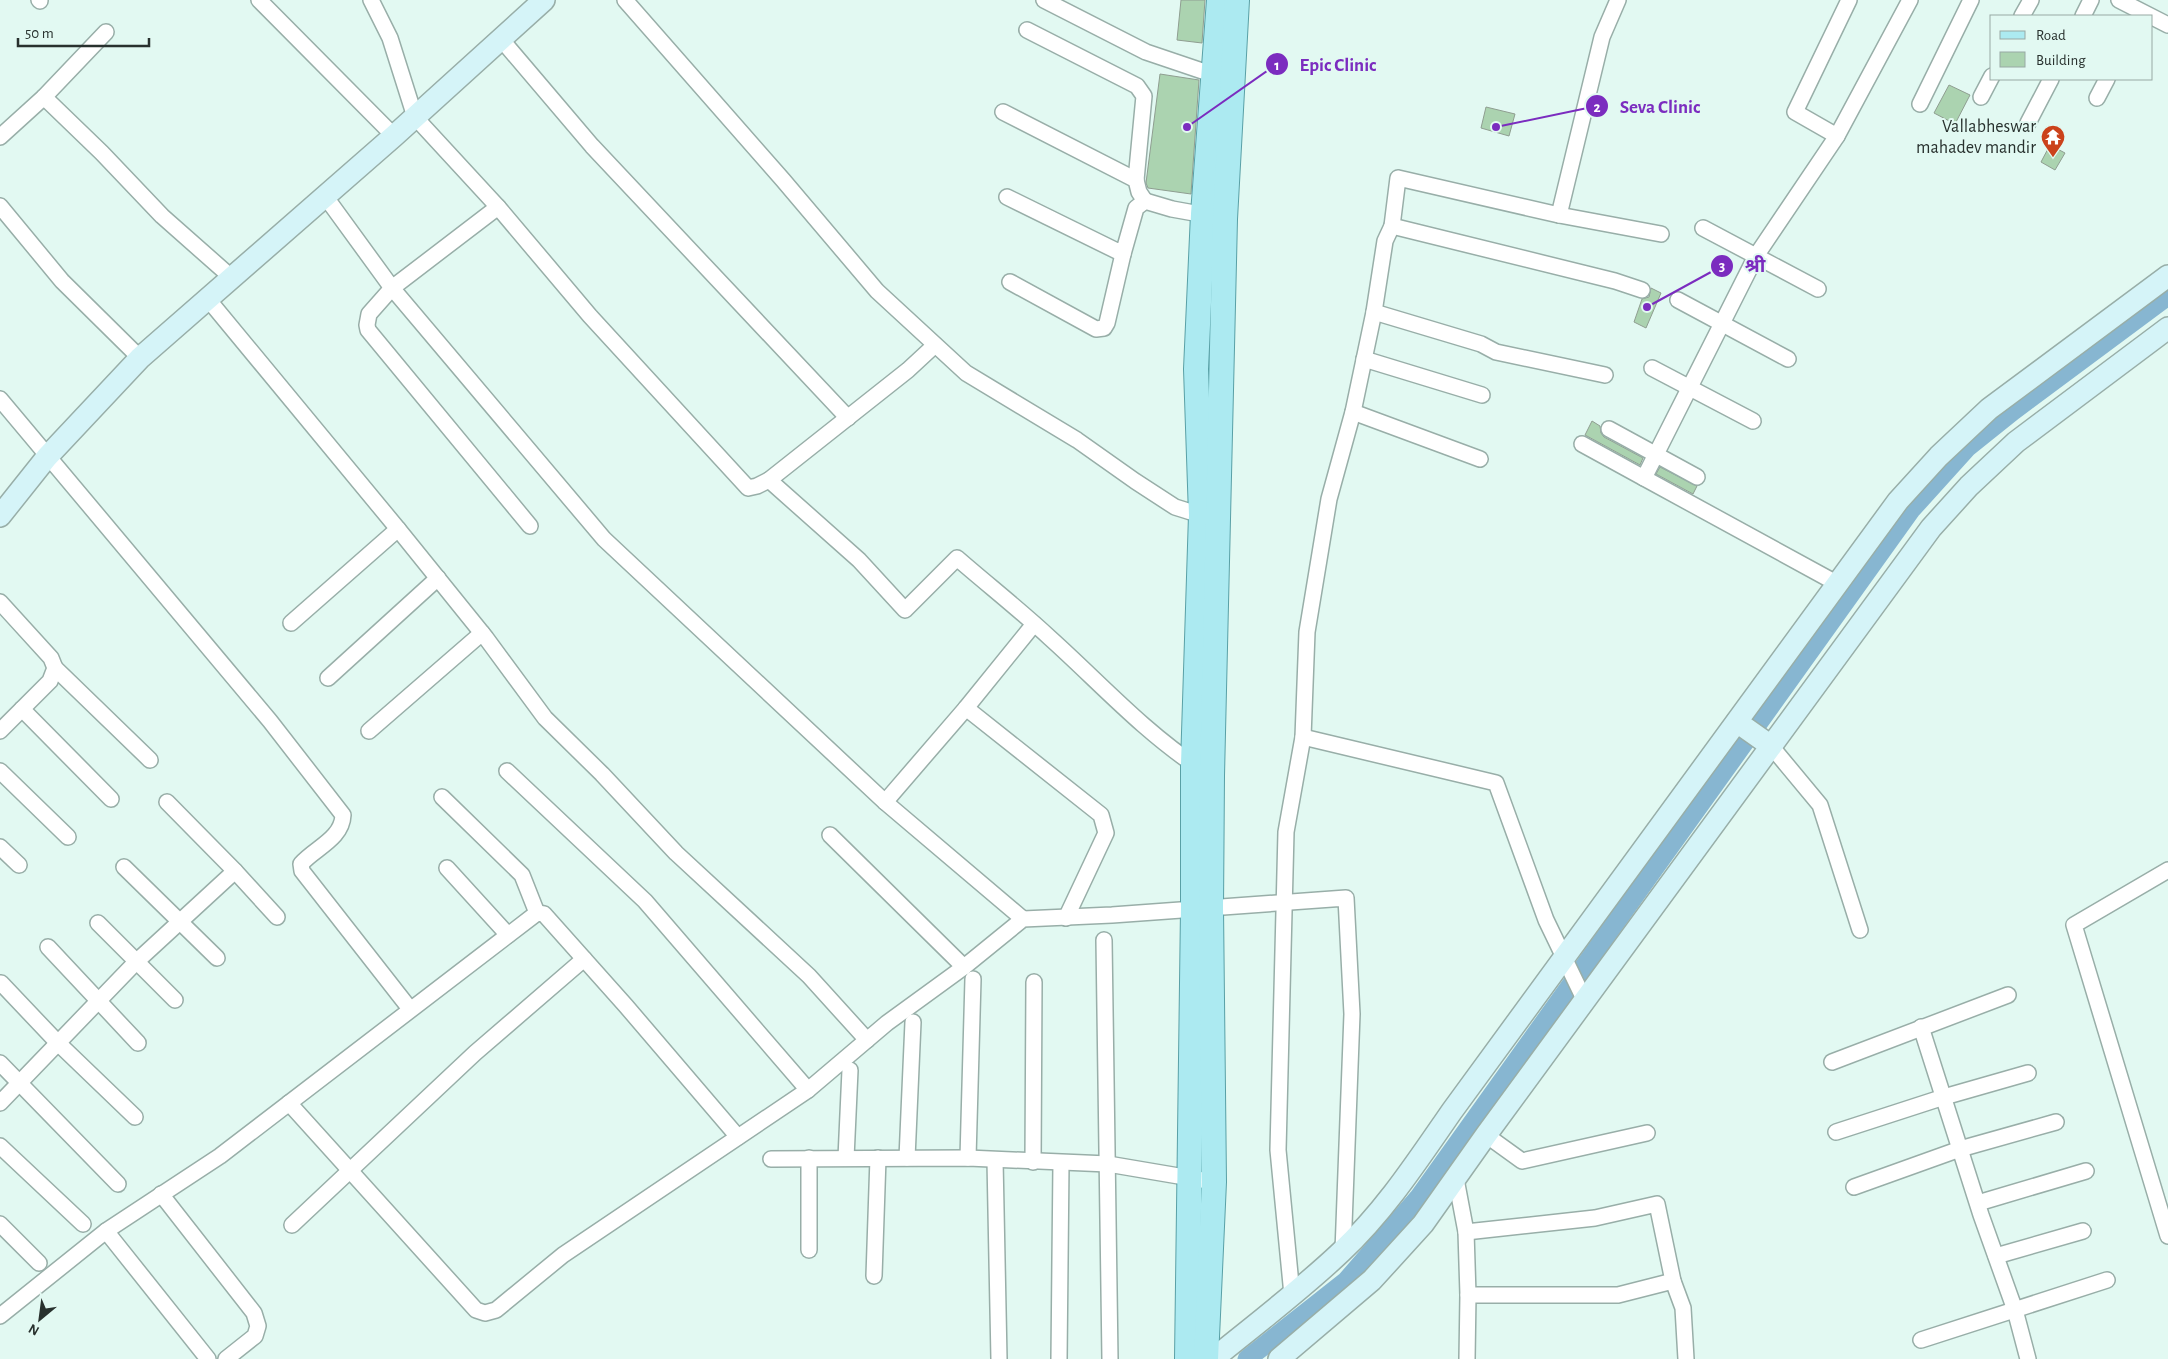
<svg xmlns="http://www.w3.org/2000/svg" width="2168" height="1359" viewBox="0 0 2168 1359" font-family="'Alegreya Sans','Noto Sans Devanagari',sans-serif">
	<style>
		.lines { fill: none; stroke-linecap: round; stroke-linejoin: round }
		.canal { stroke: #87b6d1; stroke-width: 19 }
		.building { fill: #abd3b0; stroke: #8f9e91 }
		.street-casing { stroke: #98aea8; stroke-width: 18 }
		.secondary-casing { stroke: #98aea8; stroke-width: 24 }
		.primary-casing { stroke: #59a0a6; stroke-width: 26 }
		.street { stroke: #fff; stroke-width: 15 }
		.secondary { stroke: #d5f4f8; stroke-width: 21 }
		.primary { stroke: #aceaf1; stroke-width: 24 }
		.labels { text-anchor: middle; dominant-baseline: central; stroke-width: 4; stroke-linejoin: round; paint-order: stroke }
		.poi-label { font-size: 18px; fill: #28312e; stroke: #e2f9f2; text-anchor: end }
		.leader { fill: none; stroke: #7b2cbf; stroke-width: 2 }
		.callout-dot { fill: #7b2cbf; stroke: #e2f9f2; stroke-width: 2 }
		.mark-label { font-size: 15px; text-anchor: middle; font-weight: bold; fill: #fff }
		.callout-label { font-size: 19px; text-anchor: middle; font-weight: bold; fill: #7b2cbf; stroke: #e2f9f2; stroke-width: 4; stroke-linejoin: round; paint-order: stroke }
	</style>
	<rect width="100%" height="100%" fill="#e2f9f2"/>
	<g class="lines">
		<polyline class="canal" points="1247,1359 1346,1281 1419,1197 1911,510 1968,447 2013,411 2168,296"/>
	</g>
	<g class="building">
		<polygon points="1181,0 1205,0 1202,43 1177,40"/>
		<polygon points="1160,74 1199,80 1191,194 1148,188 1146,183"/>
		<polygon points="1949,85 1970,95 1955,124 1934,113"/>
		<polygon points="1486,107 1515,114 1509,136 1481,128"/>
		<polygon points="2050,145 2065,153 2055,170 2041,162"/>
		<polygon points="1651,288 1661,293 1646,328 1634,322 1642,299 1649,297"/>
		<polygon points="1592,421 1600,426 1601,433 1604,437 1643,458 1640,465 1585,435"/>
		<polygon points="1660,467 1697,486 1693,494 1656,474"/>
	</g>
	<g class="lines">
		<defs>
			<g id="street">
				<polyline points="39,0 40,1"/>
				<polyline points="259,0 394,136"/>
				<path d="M371 0 390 38 415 117 498 207 590 316 748 488 757 486 769 480 859 560 905 610 957 558C988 585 1020 610 1050 638 1099 682 1143 731 1199 768"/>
				<polyline points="625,0 783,180 877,291 966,373 1077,440 1135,481 1175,507 1207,517"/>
				<polyline points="1044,0 1146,52 1220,77"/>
				<polyline points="2119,0 2168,25"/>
				<polyline points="2022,16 2031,0"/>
				<polyline points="2083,16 2091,0"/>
				<polyline points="1027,30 1137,86 1144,96 1136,180"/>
				<polyline points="501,39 592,146 848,418"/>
				<polyline points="44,97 106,32"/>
				<polyline points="1981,97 1992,76"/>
				<polyline points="2097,98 2107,79"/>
				<polyline points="1920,104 1971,0"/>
				<polyline points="1003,112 1136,180 1139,192 1145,201"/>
				<polyline points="2028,123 2051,79"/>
				<polyline points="1837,136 1795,112 1849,0"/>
				<polyline points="0,137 44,97 102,153 162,216 231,277"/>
				<polyline points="325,196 392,288 604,539 885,802 1023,919"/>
				<polyline points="1007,197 1123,254 1136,208 1145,201 1172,209 1211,216"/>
				<polyline points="0,206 62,281 140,358"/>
				<polyline points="498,207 392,288 369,314 367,325 368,330 530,526"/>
				<polyline points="1559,215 1602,37 1618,0"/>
				<polyline points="1392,226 1615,281 1642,290"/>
				<polyline points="1703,228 1818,289"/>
				<polyline points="1010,282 1096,329 1104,328 1107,323 1123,254"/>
				<polyline points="207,298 398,529 486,638 545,718 602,774 676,853 809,976 867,1040"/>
				<polyline points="1678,300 1788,359"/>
				<polyline points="1374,312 1481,344 1496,352 1605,375"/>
				<polyline points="1364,359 1482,395"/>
				<polyline points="1652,368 1753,421"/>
				<path d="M0 399 270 721 343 815C342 839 315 848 301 864L302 871 410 1009"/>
				<polyline points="1353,412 1480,459"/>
				<polyline points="1609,429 1697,477"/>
				<polyline points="1582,444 1644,478"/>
				<polyline points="769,480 908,370 935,345"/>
				<polyline points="1838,584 1644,478 1756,256 1837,136 1910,0"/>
				<polyline points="0,602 51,658 55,668 50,681 0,731"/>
				<polyline points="291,623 398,529"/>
				<polyline points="55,668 150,760"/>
				<polyline points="328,678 438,578"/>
				<polyline points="966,708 1101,815 1106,833 1066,918"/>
				<polyline points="22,709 111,799"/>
				<polyline points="369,731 482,633"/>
				<polyline points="1303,737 1496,783 1546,920 1585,1001"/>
				<polyline points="1771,746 1820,805 1860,930"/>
				<polyline points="0,771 68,837"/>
				<polyline points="507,771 645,901 808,1090"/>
				<polyline points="442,797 522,875 537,913"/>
				<polyline points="167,802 235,871 277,917"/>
				<polyline points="885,802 966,708 1034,624"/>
				<polyline points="830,835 964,967"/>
				<polyline points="0,847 19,865"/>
				<polyline points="124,867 217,958"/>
				<polyline points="447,868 508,935"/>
				<polyline points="2168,870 2074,925 2168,1236"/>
				<polyline points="98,923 175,1000"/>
				<polyline points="1104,940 1110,1359"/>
				<polyline points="48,947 138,1043"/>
				<polyline points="1,983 58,1043 135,1117"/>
				<polyline points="1921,1027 1981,1215 2015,1310 2028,1359"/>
				<polyline points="1832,1062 2008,995"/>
				<polyline points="0,1063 118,1184"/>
				<polyline points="0,1103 136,962 235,871"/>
				<polyline points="289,1103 476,1310 485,1313 496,1310 563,1255 808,1090 887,1023 964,967 1023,919 1112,915 1346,898 1352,1014 1343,1251"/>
				<polyline points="1836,1132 1944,1097 2028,1073"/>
				<polyline points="1486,1135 1522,1161 1647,1133"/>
				<polyline points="0,1146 83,1224"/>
				<polyline points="809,1158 809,1250"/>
				<polyline points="846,1158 850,1070"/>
				<polyline points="907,1158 913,1022"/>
				<polyline points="968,1158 973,979"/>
				<polyline points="771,1159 968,1158 1108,1164 1214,1182"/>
				<polyline points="995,1160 999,1359"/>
				<polyline points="1033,1162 1034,982"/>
				<polyline points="1456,1179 1466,1232 1595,1218 1657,1204 1673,1281 1683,1308 1686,1359"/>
				<polyline points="1854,1187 1960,1149 2056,1122"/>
				<polyline points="161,1194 254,1313 258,1326 255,1336 226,1359"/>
				<polyline points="1978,1203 2086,1171"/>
				<polyline points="0,1224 39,1263"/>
				<polyline points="292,1225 475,1053 584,959"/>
				<polyline points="106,1231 208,1359"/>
				<polyline points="1466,1232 1468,1295 1467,1359"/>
				<polyline points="1996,1256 2083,1231"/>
				<polyline points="874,1276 878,1158"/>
				<polyline points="1292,1295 1278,1150 1286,832 1303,737 1307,632 1329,499 1353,412 1374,312 1385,241 1392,226 1398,178 1559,215 1661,234"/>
				<polyline points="1468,1295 1618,1295 1673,1281"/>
				<polyline points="0,1316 106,1231 220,1156 537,913 544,914 626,1006 738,1137"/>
				<polyline points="1921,1340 2107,1280"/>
				<polyline points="1059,1359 1061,1163"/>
			</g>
			<g id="secondary">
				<polyline points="0,516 47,457 140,358 394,136 544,0"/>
				<polyline points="1737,722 1771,746"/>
				<path d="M1213 1359C1256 1324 1301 1290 1341 1252 1385 1211 1418 1160 1452 1111L1898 501 1939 456 1989 409 2168 276"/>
				<polyline points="1279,1359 1372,1280 1423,1224 1486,1135 1931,528 1969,486 2016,442 2168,328"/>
			</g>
			<g id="primary">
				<polyline points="1187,1359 1193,909 1193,764 1201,515 1196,369 1203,214 1219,0"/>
				<polyline points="1206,1359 1214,1182 1211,908 1212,776 1225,219 1237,0"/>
			</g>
		</defs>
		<use href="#street" class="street-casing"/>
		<use href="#secondary" class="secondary-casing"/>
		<use href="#primary" class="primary-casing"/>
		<use href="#street" class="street"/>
		<use href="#secondary" class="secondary"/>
		<use href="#primary" class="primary"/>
	</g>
	<defs>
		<symbol id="temple-pin" viewBox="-11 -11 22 30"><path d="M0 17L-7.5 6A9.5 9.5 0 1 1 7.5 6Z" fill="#cb421b" stroke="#e2f9f2"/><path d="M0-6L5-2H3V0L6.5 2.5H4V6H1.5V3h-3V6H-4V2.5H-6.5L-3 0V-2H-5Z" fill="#fff"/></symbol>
	</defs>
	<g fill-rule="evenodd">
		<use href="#temple-pin" x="2039" y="123" width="28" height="38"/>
	</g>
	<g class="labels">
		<g class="poi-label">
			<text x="2036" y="127">Vallabheswar<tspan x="2036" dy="21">mahadev mandir</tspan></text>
		</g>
	</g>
	<path class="leader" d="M1187 127L1277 64M1496 127L1597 106M1647 307L1722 266"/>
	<g class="callout-dot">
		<circle cx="1187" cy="127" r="5"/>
		<circle cx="1496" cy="127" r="5"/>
		<circle cx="1647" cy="307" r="5"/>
		<circle cx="1277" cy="64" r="12"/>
		<circle cx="1597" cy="106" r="12"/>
		<circle cx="1722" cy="266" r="12"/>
	</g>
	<g class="mark-label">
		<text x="1277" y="70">1</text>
		<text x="1597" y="112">2</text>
		<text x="1722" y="271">3</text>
	</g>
	<g class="callout-label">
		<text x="1338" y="71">Epic Clinic</text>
		<text x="1660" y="113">Seva Clinic</text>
		<text x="1755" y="272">श्री</text>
	</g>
	<rect x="1990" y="15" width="162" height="65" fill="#e2f9f2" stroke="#98a9a4"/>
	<rect x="2000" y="31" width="25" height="8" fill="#aceaf1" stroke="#98a9a4"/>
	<text x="2036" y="40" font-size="15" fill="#28312e">Road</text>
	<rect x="2000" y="52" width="25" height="15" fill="#abd3b0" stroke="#98a9a4"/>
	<text x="2036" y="65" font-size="15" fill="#28312e">Building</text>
	<g transform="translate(40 1319) rotate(209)" stroke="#e2f9f2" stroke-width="4" paint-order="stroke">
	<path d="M0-4L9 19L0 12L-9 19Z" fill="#28312e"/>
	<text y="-8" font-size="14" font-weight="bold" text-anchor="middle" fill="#28312e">N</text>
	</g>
	<path d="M18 38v8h131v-8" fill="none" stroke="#28312e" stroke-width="2.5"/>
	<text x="25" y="38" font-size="15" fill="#28312e" stroke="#e2f9f2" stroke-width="4" paint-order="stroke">50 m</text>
</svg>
